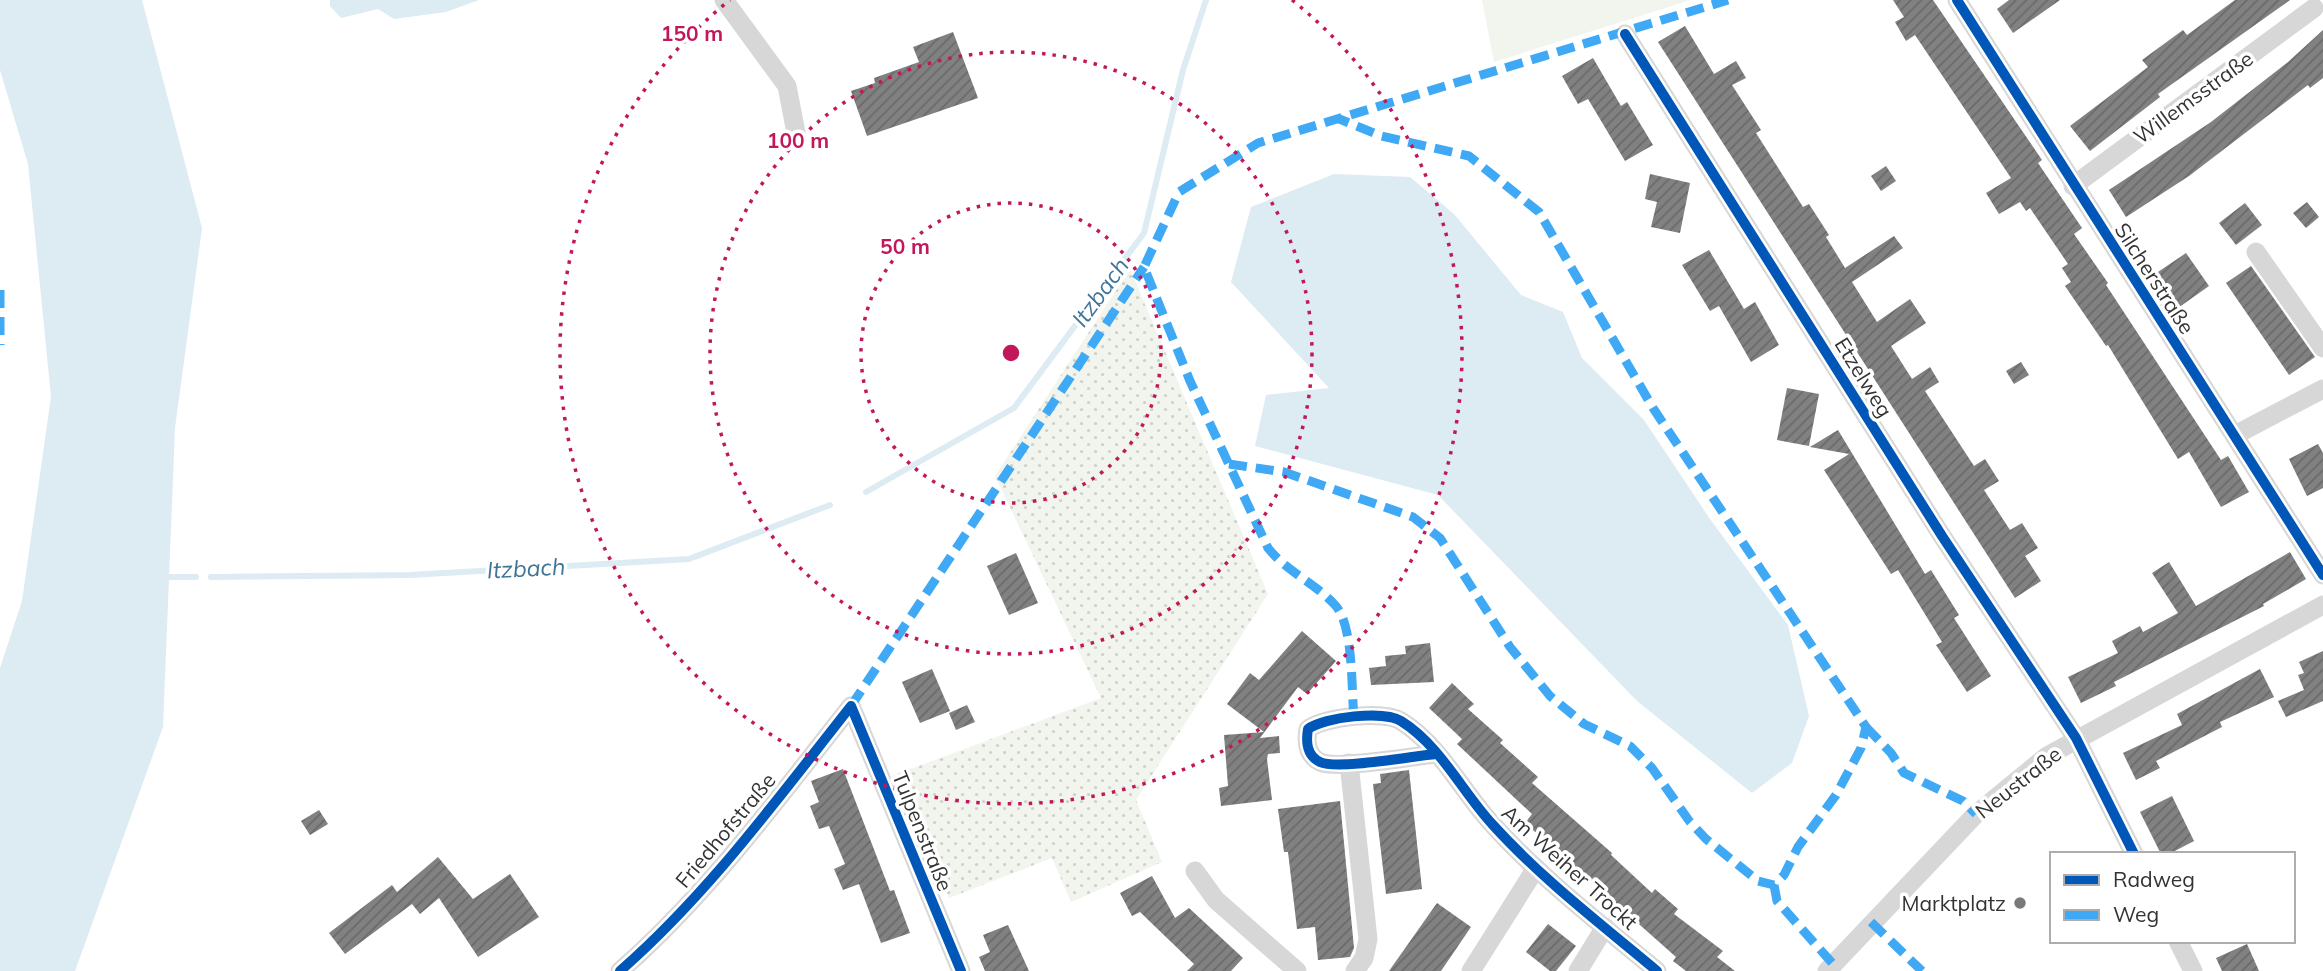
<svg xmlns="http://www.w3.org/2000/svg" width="2323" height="971" viewBox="0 0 2323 971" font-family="Mulish,sans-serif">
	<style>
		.grass { fill: url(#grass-dots) }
		.park { fill: #f1f5ed }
		.water { fill: #ddebf3 }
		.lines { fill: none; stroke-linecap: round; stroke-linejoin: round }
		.stream { stroke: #ddebf3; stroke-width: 6 }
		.building { fill: url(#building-hatch) }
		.minor { stroke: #d7d7d7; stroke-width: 19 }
		.quiet { stroke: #3fa9f5; stroke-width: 9; stroke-dasharray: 18 9; stroke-linecap: butt }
		.cycleway-casing { stroke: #fff; stroke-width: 15 }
		.cycleway { stroke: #0057b8; stroke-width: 10 }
		.ring { fill: none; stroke: #c2185b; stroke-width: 3.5; stroke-dasharray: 3.5 7 }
		.poi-dot { fill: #7a7a7a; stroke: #fff; stroke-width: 2.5 }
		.labels { text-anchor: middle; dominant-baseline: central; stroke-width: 7; stroke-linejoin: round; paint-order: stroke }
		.street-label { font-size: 21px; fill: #333; stroke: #fff }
		.poi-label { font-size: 21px; fill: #333; stroke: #fff; text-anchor: end }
		.water-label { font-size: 23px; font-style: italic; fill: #3f7597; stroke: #fff }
		.centre { fill: #c2185b; stroke: #fff; stroke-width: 3.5 }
		.ring-label { font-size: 21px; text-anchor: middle; font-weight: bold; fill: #c2185b; stroke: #fff; stroke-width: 7; stroke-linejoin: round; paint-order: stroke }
	</style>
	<defs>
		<pattern id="grass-dots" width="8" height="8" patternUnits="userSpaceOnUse" patternTransform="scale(1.75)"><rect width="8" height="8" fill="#f1f5ed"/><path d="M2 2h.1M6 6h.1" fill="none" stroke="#cfd2cc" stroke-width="1.8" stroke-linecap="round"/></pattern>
		<pattern id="building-hatch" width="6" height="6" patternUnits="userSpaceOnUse" patternTransform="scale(1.75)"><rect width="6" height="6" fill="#818181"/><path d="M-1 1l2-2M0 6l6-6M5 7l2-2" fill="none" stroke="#6a6a6a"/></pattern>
	</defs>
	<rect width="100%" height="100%" fill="#fff"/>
	<polygon class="grass" points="1130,269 1268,594 1136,800 1162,862 1071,902 1052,858 949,898 892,776 1101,698 995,476"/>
	<polygon class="park" points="1482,0 1691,0 1494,62"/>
	<g class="water">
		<polygon points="0,0 142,0 202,228 175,428 163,727 75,971 0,971 0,668 22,601 51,397 28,164 0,70"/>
		<polygon points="330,0 479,0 446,12 394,19 378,9 341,18 330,6"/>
		<polygon points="1334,174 1410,177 1454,214 1521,295 1563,312 1582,358 1644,420 1710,519 1788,625 1809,716 1792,763 1752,793 1637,701 1438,495 1255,446 1266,395 1329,388 1231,282 1251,207"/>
	</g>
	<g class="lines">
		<g class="stream">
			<polyline points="866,492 1014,408 1144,233 1183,70 1206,0"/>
			<polyline points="169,577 196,577"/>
			<polyline points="211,577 410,575 689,559 830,505"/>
		</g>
	</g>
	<g class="building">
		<polygon points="1893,0 1933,0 2042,160 2038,163 2082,228 2074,234 2108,283 2106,285 2221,460 2228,456 2249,492 2221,507 2189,452 2178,459 2108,345 2106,346 2065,286 2071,282 2062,268 2068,264 2030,208 2026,211 2020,202 1999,214 1986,193 2011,178 1915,35 1906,41 1895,22 1904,17"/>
		<polygon points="2009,0 2060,0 2013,33 1997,9"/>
		<polygon points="2235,0 2290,0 2158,94 2160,97 2090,151 2070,126 2148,67 2142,60 2183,30 2187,35"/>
		<polygon points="1685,26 1714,74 1736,61 1746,78 1732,85 1761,130 1756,133 1803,207 1809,204 1829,235 1826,237 1845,268 1894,236 1903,248 1852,282 1877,322 1910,299 1926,323 1891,346 1912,379 1930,367 1939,382 1925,391 1974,466 1985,459 1999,481 1984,490 2010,530 2022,523 2038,548 2025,556 2041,581 2015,598 1658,42"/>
		<polygon points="2323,30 2323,78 2310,88 2308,85 2189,176 2126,217 2109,190 2211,122 2288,62"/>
		<polygon points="953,32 978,98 867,136 851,91 875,83 874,78 919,62 913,47"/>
		<polygon points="1593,58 1621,106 1627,102 1653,145 1625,161 1588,99 1578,104 1562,76"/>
		<polygon points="1886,166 1896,181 1881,191 1871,176"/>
		<polygon points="1650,174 1690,183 1680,233 1651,227 1657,202 1645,199"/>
		<polygon points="2307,202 2319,217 2306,228 2293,213"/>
		<polygon points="2245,203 2262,225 2236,245 2219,223"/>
		<polygon points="1709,250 1744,309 1755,302 1779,345 1751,362 1719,306 1710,311 1682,265"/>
		<polygon points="2186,253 2209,286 2178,308 2155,274"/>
		<polygon points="2251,266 2315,357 2289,375 2226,283"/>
		<polygon points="2021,362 2029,375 2014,384 2006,371"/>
		<polygon points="1787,388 1819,394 1809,446 1777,440"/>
		<polygon points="1838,430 1925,574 1931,570 1959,615 1954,618 1991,676 1967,692 1936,645 1942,642 1898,570 1891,574 1824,470 1849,454 1810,447"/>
		<polygon points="2318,444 2323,453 2323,488 2307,496 2289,459"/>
		<polygon points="2290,552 2306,579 2263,604 2264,606 2114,682 2116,686 2081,703 2068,677 2118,653 2112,641 2140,626 2143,632 2178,613 2152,573 2169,562 2196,606"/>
		<polygon points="1016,553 1038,603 1009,615 987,566"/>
		<polygon points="1302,631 1336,661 1307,694 1298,687 1260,738 1279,736 1280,753 1268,754 1267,759 1272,800 1221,806 1219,788 1228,786 1224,735 1264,732 1227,704 1250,673 1259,680"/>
		<polygon points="1430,643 1434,682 1371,685 1369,668 1386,666 1385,656 1406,654 1405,646"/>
		<polygon points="2323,651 2323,701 2286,717 2278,701 2304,690 2298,675 2304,673 2299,662"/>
		<polygon points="932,669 950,711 920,723 902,682"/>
		<polygon points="2260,669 2274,697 2220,722 2222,727 2156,761 2160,768 2136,780 2123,753 2182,725 2177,714"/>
		<polygon points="1452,683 1474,704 1468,709 1503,740 1500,743 1538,777 1532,783 1612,853 1611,855 1652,893 1655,889 1678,909 1674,914 1723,951 1717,957 1735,971 1686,971 1673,961 1676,957 1525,823 1532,814 1457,744 1462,739 1429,708"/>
		<polygon points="967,705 975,722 956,730 949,713"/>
		<polygon points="843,769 890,891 894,890 910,933 881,943 859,884 843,890 834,869 845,864 829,826 819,829 810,806 819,802 811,781"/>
		<polygon points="1409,770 1422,889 1386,894 1373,784 1381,783 1380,774"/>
		<polygon points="2172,796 2194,841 2169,854 2161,854 2140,812"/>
		<polygon points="1340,801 1354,948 1350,957 1318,960 1315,927 1297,929 1288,852 1284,852 1278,809"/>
		<polygon points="319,810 328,824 310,835 301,821"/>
		<polygon points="438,857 473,899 510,874 539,917 478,957 439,898 420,914 412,904 345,954 329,933 392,885 397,892"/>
		<polygon points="1152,876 1175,918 1189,908 1243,958 1231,971 1187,971 1194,964 1140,912 1132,916 1120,893"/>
		<polygon points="1437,903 1471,927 1441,971 1389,971"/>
		<polygon points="1548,924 1576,946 1556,971 1550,971 1526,952"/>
		<polygon points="1008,925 1029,971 985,971 979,957 990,952 983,935"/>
		<polygon points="2247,944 2259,971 2222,971 2216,958"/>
	</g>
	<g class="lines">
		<g class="minor">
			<polyline points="724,0 787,86 797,138"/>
			<polyline points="1957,0 2323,575"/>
			<polyline points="1625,34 1942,536 2076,738 2134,854"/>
			<polyline points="2073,186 2314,8"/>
			<polyline points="2256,252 2323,348"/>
			<polyline points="2235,435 2323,389"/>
			<path d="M1436 754C1413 756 1338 770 1320 762 1306 755 1306 741 1308 729 1324 717 1384 710 1401 721 1441 746 1462 792 1493 825 1542 879 1601 924 1657 971"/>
			<polyline points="1349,763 1368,939 1364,958 1355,971"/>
			<polyline points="1195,871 1216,900 1297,971"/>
			<polyline points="2178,941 2193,971"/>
			<path d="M620 971C709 893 778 798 851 706L961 971"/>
			<polyline points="1471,971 1536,868"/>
			<polyline points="1578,971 1605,927"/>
			<polyline points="1827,971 1976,814 2047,756 2323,605"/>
		</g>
		<g class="quiet">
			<polyline points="0,290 0,345"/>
			<polyline points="1229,464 1284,472 1413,517 1440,538 1510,647 1550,696 1584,724 1630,746 1652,768 1690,822 1706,839 1758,881 1774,885 1784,875 1798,847 1836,795 1861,748 1866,727 1653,408 1539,212 1469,156 1381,136 1337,118"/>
			<polyline points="851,706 1144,267"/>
			<path d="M1354 717C1351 689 1354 625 1335 605 1315 583 1287 572 1268 548L1190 381 1144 267 1179 192 1258 143 1728 0"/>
			<polyline points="1866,727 1891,753 1904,773 1963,801 1976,814"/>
			<polyline points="1774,885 1777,901 1833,964"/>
			<polyline points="1871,922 1922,971"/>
		</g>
		<defs>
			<g id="cycleway">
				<polyline points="1957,0 2323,575"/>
				<polyline points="1625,34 1942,536 2076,738 2134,854"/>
				<path d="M1436 754C1413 756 1338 770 1320 762 1306 755 1306 741 1308 729 1324 717 1384 710 1401 721 1441 746 1462 792 1493 825 1542 879 1601 924 1657 971"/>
				<path d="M620 971C709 893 778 798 851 706L961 971"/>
			</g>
		</defs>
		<use href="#cycleway" class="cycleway-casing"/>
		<use href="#cycleway" class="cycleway"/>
	</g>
	<g class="ring">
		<circle cx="1011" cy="353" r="150"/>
		<circle cx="1011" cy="353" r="301"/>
		<path d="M1292 0A451 451 0 1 1 730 0"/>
	</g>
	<circle class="poi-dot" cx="2020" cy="903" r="7"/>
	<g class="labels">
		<g class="street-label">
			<text transform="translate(2193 97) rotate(-36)">Willemsstraße</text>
			<text transform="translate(2155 278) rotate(57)">Silcherstraße</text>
			<text transform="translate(1864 377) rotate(58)">Etzelweg</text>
			<text transform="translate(2018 782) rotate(-38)">Neustraße</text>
			<text transform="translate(725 830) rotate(-50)">Friedhofstraße</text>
			<text transform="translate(923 831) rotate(68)">Tulpenstraße</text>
			<text transform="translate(1570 867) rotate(42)">Am Weiher Trockt</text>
		</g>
		<g class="poi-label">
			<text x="2006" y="903">Marktplatz</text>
		</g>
		<g class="water-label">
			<text transform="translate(1100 292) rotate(-54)">Itzbach</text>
			<text transform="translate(526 568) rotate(-3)">Itzbach</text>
		</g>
	</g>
	<circle cx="1011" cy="353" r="10" class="centre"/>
	<g class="ring-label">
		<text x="692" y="41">150 m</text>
		<text x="798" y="148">100 m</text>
		<text x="905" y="254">50 m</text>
	</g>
	<rect x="2050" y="852" width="245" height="91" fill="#ffffff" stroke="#adadad" stroke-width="2"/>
	<rect x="2064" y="875" width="35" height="10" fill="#0057b8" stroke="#adadad" stroke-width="2"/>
	<text x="2113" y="887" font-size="21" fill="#333333">Radweg</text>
	<rect x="2064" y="910" width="35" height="10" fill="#3fa9f5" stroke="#adadad" stroke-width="2"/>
	<text x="2113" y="922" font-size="21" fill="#333333">Weg</text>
</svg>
